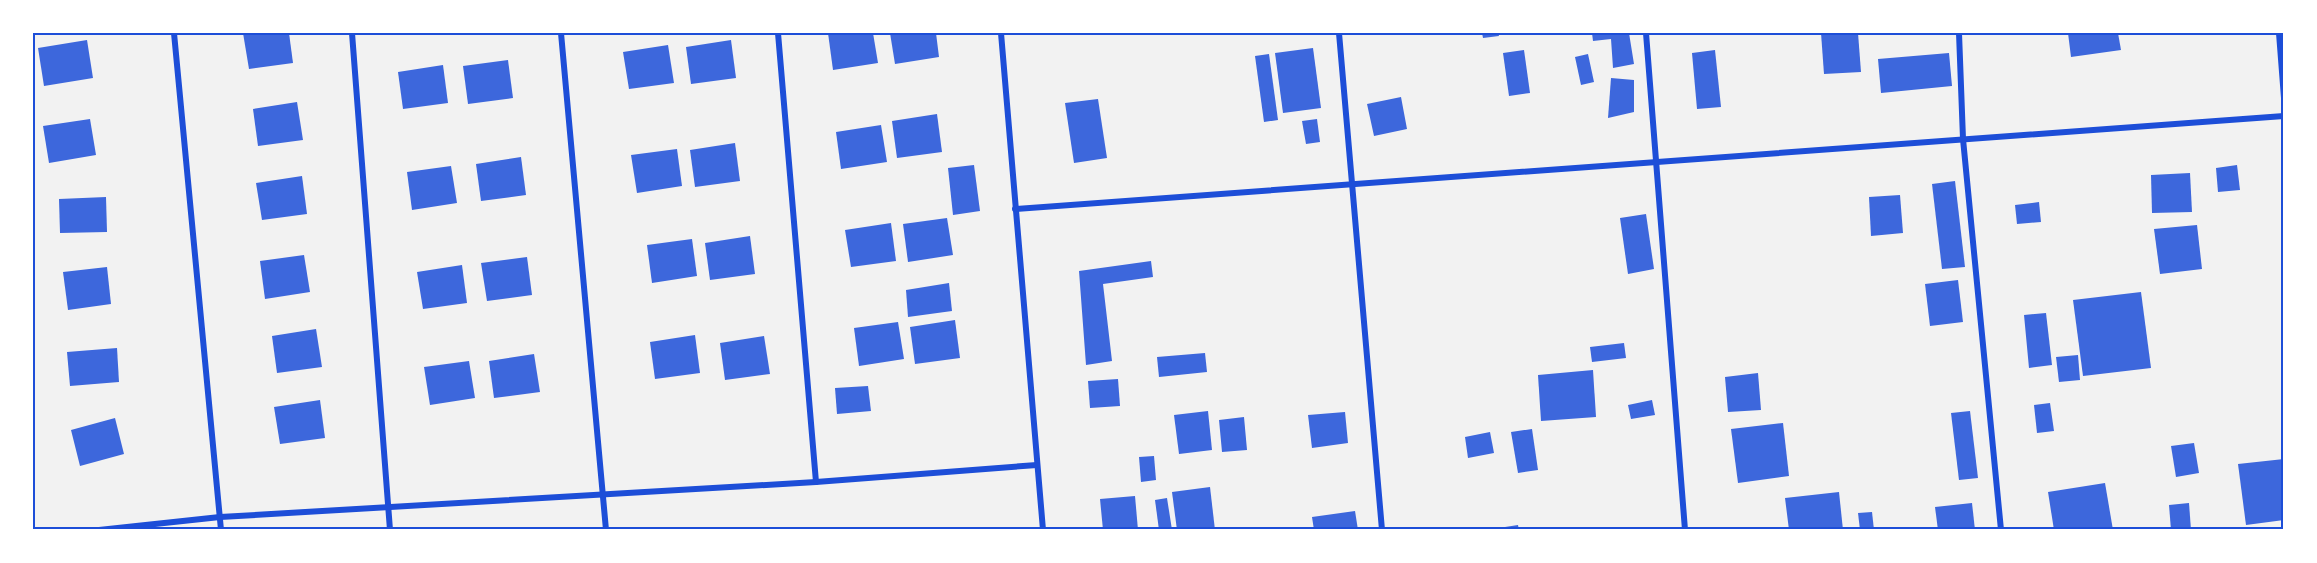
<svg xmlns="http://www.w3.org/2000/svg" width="2317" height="563" viewBox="0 0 2317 563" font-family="'Fira Sans Condensed',sans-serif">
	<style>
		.building { fill: #3d67dc }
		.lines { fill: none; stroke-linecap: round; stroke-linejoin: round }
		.minor { stroke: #1d4ed8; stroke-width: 6 }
		.neatline { fill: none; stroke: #1d4ed8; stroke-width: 2 }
	</style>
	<rect width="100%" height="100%" fill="#f2f2f2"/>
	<g class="building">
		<polygon points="243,33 289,33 293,63 249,69"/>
		<polygon points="828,33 873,33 878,63 833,70"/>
		<polygon points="890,33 936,33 939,57 895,64"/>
		<polygon points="1482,33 1498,33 1499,36 1483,38"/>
		<polygon points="1592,33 1629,33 1634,64 1613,68 1611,39 1593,41"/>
		<polygon points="1821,33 1858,33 1861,72 1824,74"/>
		<polygon points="2068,33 2118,33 2121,50 2071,57"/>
		<polygon points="87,40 93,78 44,86 38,48"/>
		<polygon points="731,40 736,78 691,84 686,47"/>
		<polygon points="668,45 674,83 629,89 623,52"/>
		<polygon points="1313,48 1321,108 1283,113 1275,53"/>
		<polygon points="1524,50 1530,93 1509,96 1503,53"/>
		<polygon points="1715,50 1721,107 1697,109 1692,53"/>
		<polygon points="1949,53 1952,86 1881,93 1878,59"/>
		<polygon points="1269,54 1278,120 1264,122 1255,56"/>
		<polygon points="1588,54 1594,82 1581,85 1575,57"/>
		<polygon points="508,60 513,98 468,104 463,66"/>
		<polygon points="443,65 448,103 403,109 398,72"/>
		<polygon points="1611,78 1634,80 1634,112 1608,118"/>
		<polygon points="1401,97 1407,129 1374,136 1367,104"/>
		<polygon points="1098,99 1107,158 1074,163 1065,103"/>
		<polygon points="297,102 303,140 258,146 253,109"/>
		<polygon points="937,114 942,152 897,158 892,121"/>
		<polygon points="90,119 96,155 49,163 43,126"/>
		<polygon points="1317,119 1320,142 1306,144 1302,121"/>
		<polygon points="881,125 887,162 841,169 836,132"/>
		<polygon points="735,143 740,181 695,187 690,150"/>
		<polygon points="677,149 682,186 637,193 631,155"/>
		<polygon points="521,157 526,195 481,201 476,164"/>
		<polygon points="974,165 980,211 953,215 948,168"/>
		<polygon points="2237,165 2240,190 2218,192 2216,168"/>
		<polygon points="451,166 457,203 412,210 407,172"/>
		<polygon points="2190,173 2192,212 2152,213 2151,175"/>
		<polygon points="302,176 307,214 262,220 256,183"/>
		<polygon points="1955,181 1965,267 1942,269 1932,184"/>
		<polygon points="1900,195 1903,233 1871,236 1869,197"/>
		<polygon points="106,197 107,232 60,233 59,199"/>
		<polygon points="2039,202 2041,222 2017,224 2015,205"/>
		<polygon points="1646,214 1654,269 1628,274 1620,218"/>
		<polygon points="947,218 953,255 908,262 903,224"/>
		<polygon points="891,223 896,261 851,267 845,230"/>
		<polygon points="2197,225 2202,269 2160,274 2154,229"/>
		<polygon points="750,236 755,274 710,280 705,243"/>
		<polygon points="692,239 697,276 652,283 647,245"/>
		<polygon points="304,255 310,292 265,299 260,261"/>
		<polygon points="527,257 532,295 487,301 481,263"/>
		<polygon points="1151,261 1153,277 1103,284 1112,361 1086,365 1079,271"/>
		<polygon points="462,265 467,303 423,309 417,272"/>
		<polygon points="107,267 111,304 68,310 63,272"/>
		<polygon points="1958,280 1963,322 1930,326 1925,284"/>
		<polygon points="949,283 952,311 908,317 906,290"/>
		<polygon points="2141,292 2151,368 2083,376 2073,300"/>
		<polygon points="2046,313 2052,365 2029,368 2024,315"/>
		<polygon points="955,320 960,358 915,364 910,327"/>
		<polygon points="898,322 904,359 859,366 854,328"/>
		<polygon points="316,329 322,367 277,373 272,336"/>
		<polygon points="695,335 700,373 655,379 650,342"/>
		<polygon points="764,336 770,374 725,380 720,343"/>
		<polygon points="1624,343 1626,358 1592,362 1590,347"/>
		<polygon points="117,348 119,382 70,386 67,352"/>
		<polygon points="1205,353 1207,372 1159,377 1157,357"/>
		<polygon points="534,354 540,392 494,398 489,361"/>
		<polygon points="2078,355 2080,380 2059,382 2056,357"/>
		<polygon points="469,361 475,398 430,405 424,367"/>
		<polygon points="1593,370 1596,417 1541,421 1538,375"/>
		<polygon points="1758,373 1761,410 1728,412 1725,377"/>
		<polygon points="1118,379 1120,406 1090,408 1088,381"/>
		<polygon points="868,386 871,411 837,414 835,388"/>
		<polygon points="320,400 325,438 280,444 274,407"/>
		<polygon points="1652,400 1655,415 1631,419 1628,405"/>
		<polygon points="2050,403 2054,431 2037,433 2034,405"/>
		<polygon points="1208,411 1212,450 1179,454 1174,415"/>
		<polygon points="1970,411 1978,478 1959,480 1951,413"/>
		<polygon points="1345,412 1348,443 1312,448 1308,415"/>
		<polygon points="1244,417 1247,450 1222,452 1219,420"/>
		<polygon points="115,418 124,454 80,466 71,430"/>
		<polygon points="1783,423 1789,476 1738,483 1731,429"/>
		<polygon points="1532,429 1538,470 1518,473 1511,432"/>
		<polygon points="1490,432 1494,453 1468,458 1465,437"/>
		<polygon points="2194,443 2199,473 2176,477 2171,446"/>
		<polygon points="1154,456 1156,480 1141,482 1139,457"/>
		<polygon points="2284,459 2284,520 2246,525 2238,464"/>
		<polygon points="2105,483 2113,530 2054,530 2048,492"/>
		<polygon points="1210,487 1215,530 1177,530 1172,492"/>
		<polygon points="1839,492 1843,530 1789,530 1785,498"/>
		<polygon points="1135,496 1138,530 1103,530 1100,499"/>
		<polygon points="1167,498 1172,530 1159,530 1155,500"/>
		<polygon points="1972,503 1975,530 1938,530 1935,507"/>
		<polygon points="2189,503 2191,530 2171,530 2169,505"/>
		<polygon points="1355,511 1358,530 1314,530 1312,517"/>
		<polygon points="1872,512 1874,530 1860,530 1858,513"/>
		<polygon points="1518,525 1519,530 1492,530 1492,529"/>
	</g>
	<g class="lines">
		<g class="minor">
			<polyline points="174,33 221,530"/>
			<polyline points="352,33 390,530"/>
			<polyline points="561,33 606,530"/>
			<polyline points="778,33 816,482"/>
			<polyline points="1001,33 1043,530"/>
			<polyline points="1339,33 1382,530"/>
			<polyline points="1646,33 1685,530"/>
			<polyline points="1959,33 1963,139 2001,530"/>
			<polyline points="2279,33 2284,98"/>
			<polyline points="1015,209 2284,116"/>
			<polyline points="99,530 220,517 816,482 1037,465"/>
		</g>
	</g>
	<rect width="2317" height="563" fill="none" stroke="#ffffff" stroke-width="69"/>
	<rect x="34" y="34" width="2248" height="494" class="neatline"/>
</svg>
